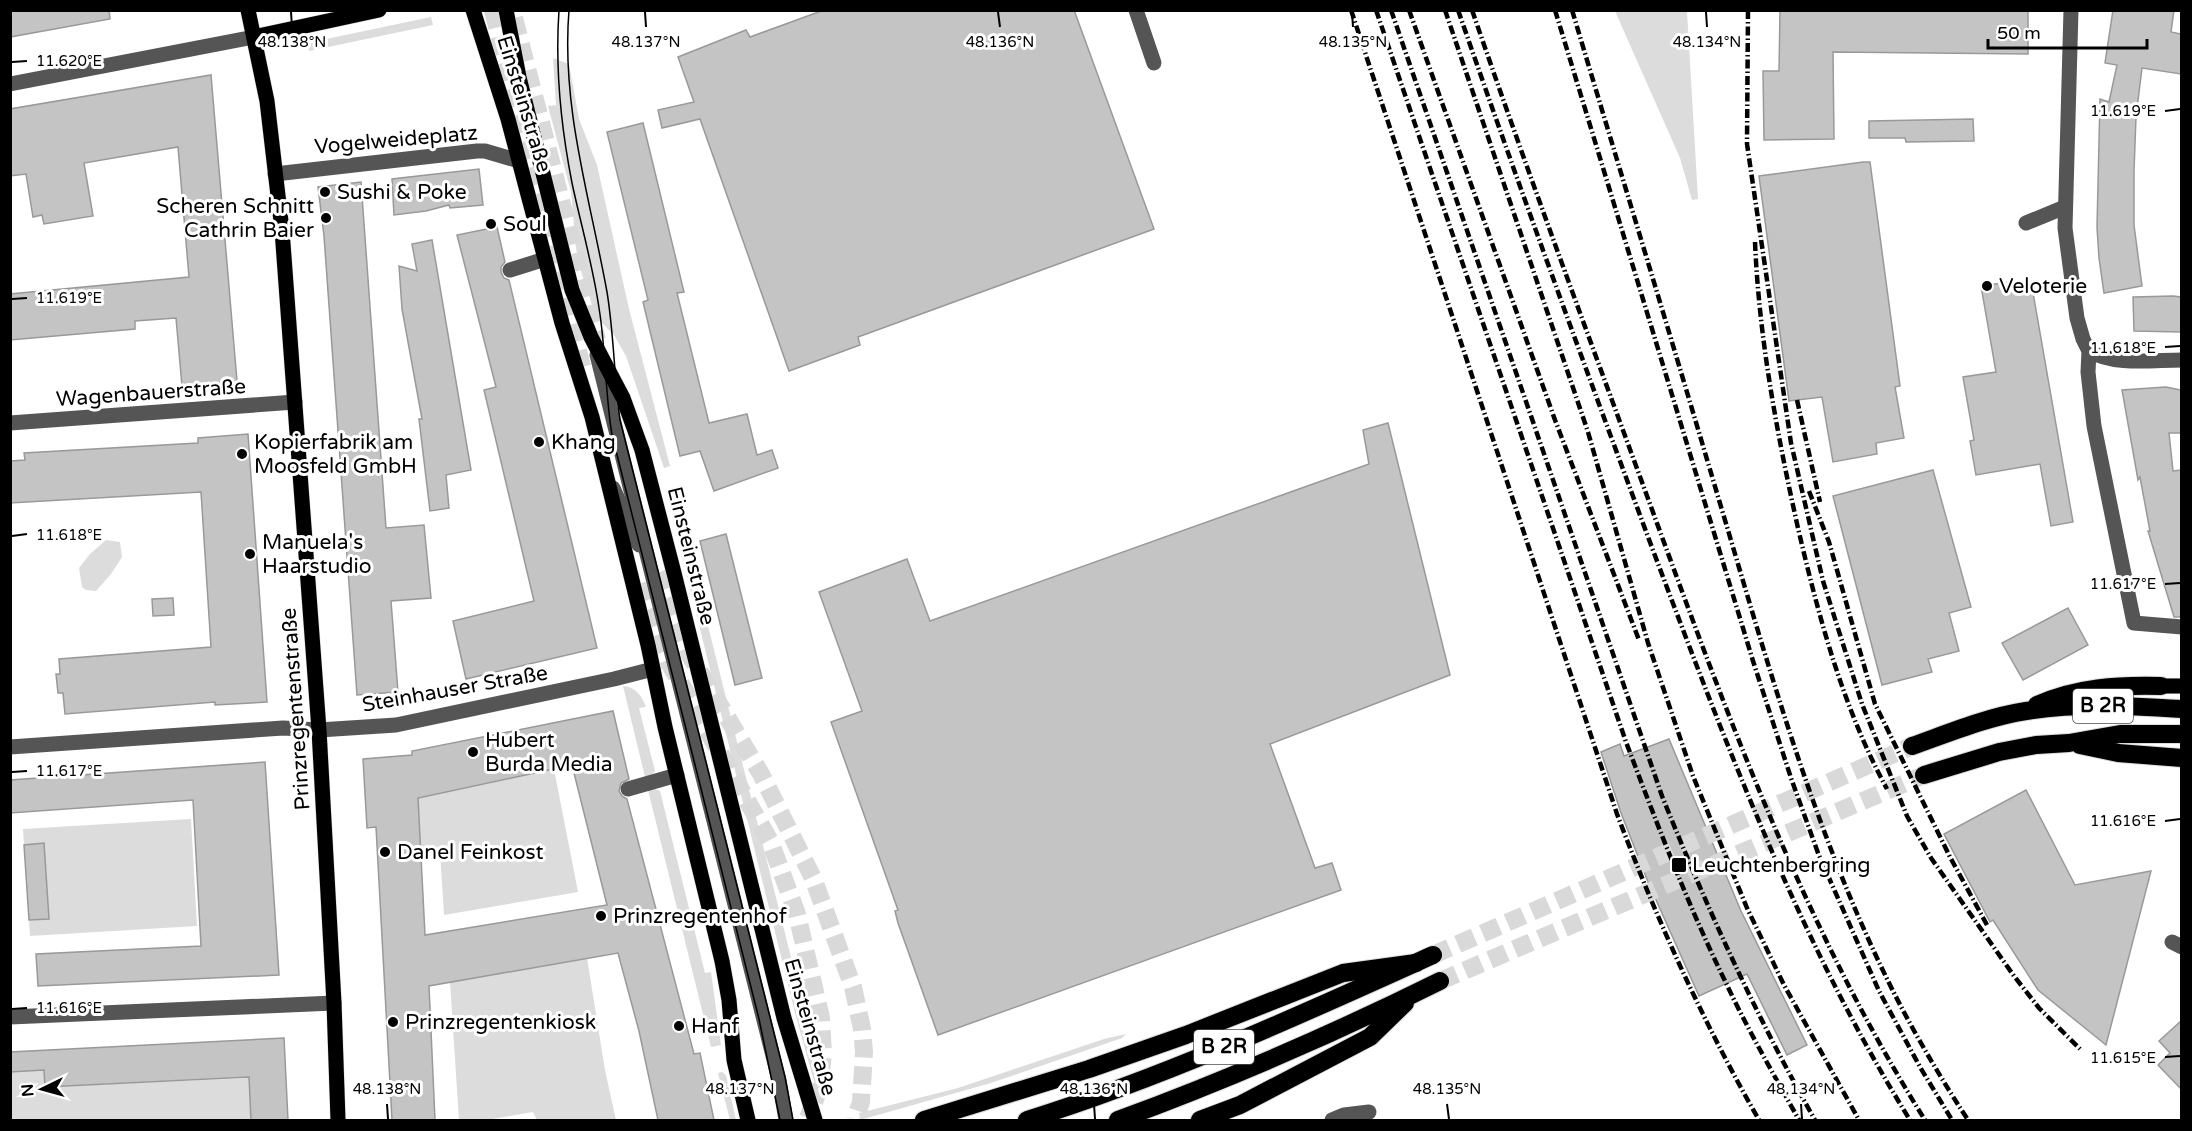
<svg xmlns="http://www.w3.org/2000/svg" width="2192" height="1131" viewBox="0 0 2192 1131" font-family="'Varela Round',sans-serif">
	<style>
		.green { fill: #dcdcdc }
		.building { fill: #c4c4c4; stroke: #999; stroke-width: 1.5; fill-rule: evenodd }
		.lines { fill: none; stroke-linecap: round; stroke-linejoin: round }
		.highway-tunnel { stroke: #d9d9d9; stroke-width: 18; stroke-dasharray: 18 9; stroke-linecap: butt }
		.major-casing { stroke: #dbdbdb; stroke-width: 16 }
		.highway-casing { stroke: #dbdbdb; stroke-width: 20 }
		.minor { stroke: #555; stroke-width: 15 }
		.major { stroke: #000; stroke-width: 15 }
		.highway { stroke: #000; stroke-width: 18 }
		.tram { stroke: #000; stroke-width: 1.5 }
		.rail { stroke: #000; stroke-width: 4.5; stroke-dasharray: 9 3 1.5 3; stroke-linecap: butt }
		.ticks { fill: none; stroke: #000; stroke-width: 2 }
		.poi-dot { fill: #000; stroke: #fff; stroke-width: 2 }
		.labels { text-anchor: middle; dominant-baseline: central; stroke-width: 6; stroke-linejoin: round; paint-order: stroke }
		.shield { fill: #fff; stroke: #4c4c4c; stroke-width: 1.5 }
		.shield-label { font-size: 20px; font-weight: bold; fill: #000 }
		.street-label { font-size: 21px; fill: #000; stroke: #fff }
		.poi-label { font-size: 21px; fill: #000; stroke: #fff; text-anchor: start }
		.ticks-label { font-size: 15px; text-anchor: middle; fill: #000; stroke: #fff; stroke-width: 6; stroke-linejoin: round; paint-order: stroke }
	</style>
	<rect width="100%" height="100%" fill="#fff"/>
	<g class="green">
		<polygon points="1615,11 1687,11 1698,199 1692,200 1680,158"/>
		<polygon points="431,17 433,25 309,51 307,43"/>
		<polygon points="553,58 569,64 579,119 597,165 629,309 670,466 664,468 626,356 614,335 596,317 580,268 576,248 571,192 548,106 556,105"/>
		<polygon points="106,540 120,542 122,557 111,574 96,591 86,590 82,587 79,568 90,554"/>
		<polygon points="689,550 826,1097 819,1099 795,1013 681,552"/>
		<path d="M623 686C636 687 641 695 646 707L639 708 655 771 652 775 645 777Z"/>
		<polygon points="554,769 578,892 444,915 440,851 421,853 418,798"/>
		<polygon points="655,789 660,791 705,973 711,972 721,1045 711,1047 648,790"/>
		<polygon points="191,819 197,926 30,936 23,829"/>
		<polygon points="587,958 605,1070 616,1120 537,1120 533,1112 486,1120 459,1120 450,982"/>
		<polygon points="1126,1034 1122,1038 991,1083 860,1120 859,1113 958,1088 1104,1039"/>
		<polygon points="44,1070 45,1087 249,1078 251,1120 11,1120 10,1072"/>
		<polygon points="722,1072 726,1075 736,1120 730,1120 718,1073"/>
	</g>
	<g class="building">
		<polygon points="10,10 109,10 110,19 10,37"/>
		<polygon points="824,10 1074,10 1154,229 858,337 860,345 789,371 700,119 662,128 658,110 694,102 678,57 746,30 750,37"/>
		<polygon points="1780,10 2028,10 2028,54 1833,52 1834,139 1764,140 1763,71 1779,71"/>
		<polygon points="2113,10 2174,10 2171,32 2181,34 2181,74 2142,68 2136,117 2134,171 2134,225 2142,286 2104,293 2099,258 2097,227 2100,99 2109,102 2117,65 2105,63"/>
		<polygon points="211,75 237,381 182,386 176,318 135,321 135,329 10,340 10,294 189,277 178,147 84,163 93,216 44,224 42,215 33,217 26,174 10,176 10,109"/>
		<polygon points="1973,119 1974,141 1906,142 1905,138 1869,138 1869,121"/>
		<polygon points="643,123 684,292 677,293 709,423 747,414 757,455 772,450 778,468 714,491 700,451 680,456 643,302 648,300 607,132"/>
		<polygon points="1863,162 1870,162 1900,386 1895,387 1904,438 1876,443 1877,454 1833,462 1822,397 1789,401 1759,176"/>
		<polygon points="479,169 483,205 450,208 449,205 426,211 394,215 392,179"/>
		<polygon points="361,182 386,528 424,525 431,598 391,601 398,692 357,695 324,236 318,187"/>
		<polygon points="497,227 505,262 501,267 501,272 504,278 509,280 597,648 466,679 453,621 534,601 484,390 496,387 457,235"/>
		<polygon points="432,240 471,470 446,475 449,508 430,511 419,419 422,419 402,309 399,266 417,271 412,244"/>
		<polygon points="2009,282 2011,291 2032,287 2073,522 2051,526 2040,464 1976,475 1970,441 1974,440 1963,377 1996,372 1981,286"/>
		<polygon points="2173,296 2181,297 2181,332 2134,331 2133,297"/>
		<polygon points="2166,387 2181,390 2181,433 2169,433 2173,471 2181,470 2181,617 2174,617 2148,531 2150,531 2140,477 2138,480 2122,390"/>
		<polygon points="1388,423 1450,675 1270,744 1315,868 1332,863 1341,890 938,1035 898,923 895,911 898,910 831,722 862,711 819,592 907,559 930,621 1369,464 1363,430"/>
		<polygon points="248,434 267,702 215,705 215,702 65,714 63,693 58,693 56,674 60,674 59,659 211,647 201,492 10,503 10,461 25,460 24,453 198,443 198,438"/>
		<polygon points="1933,470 1971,607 1949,613 1959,651 1928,659 1932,672 1882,685 1833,496"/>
		<polygon points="726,534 762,678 735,685 700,541"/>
		<polygon points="173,598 174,615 153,616 152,599"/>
		<polygon points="2068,608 2088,645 2023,680 2002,643"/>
		<path d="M613 711 629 779 621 783 619 791 622 796 627 799 694 1054 700 1053 714 1120H658L639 1031 618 953 429 986 435 1120H392L376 827 367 828 363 759 412 755V751ZM572 765 607 905 425 935 418 798Z"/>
		<polygon points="1669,739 1741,911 1807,1045 1787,1055 1747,974 1699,996 1648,882 1621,813 1601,752 1620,744 1624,756"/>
		<polygon points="265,762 279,975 38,986 36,954 201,946 193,800 10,813 10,780"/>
		<polygon points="2026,790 2075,885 2151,871 2106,1045 2038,990 1993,920 1990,922 1944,834"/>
		<polygon points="44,843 49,919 29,920 24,845"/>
		<polygon points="2181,1021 2181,1089 2158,1065 2170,1053 2159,1041"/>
		<polygon points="284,1038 288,1120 251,1120 249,1077 45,1087 44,1070 10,1072 10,1052"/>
	</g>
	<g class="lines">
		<g class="highway-tunnel">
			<polyline points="493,10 582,367"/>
			<polyline points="514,18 597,340"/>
			<polyline points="657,573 688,652 761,774 813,878 853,987 862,1029 864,1052 861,1102 855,1120"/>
			<polyline points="637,585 668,661 770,841 797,914 821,1018 823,1054 821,1072 816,1097 808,1118"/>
			<polyline points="1433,955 1912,746"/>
			<polyline points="1440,981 1924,775"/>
		</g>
		<defs>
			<g id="major">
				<polyline points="248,10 267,101 282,230 319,730 334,1003 338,1120"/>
				<polyline points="473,10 508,119 562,323 592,417 648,645 665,727 722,961 729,1000 734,1060 748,1120"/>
				<polyline points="506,10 519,77 572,290 591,337 623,398 642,450 674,573 784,1018 815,1120"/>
				<polyline points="254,37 379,10"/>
				<polyline points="2161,686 2182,686"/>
			</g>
			<g id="highway">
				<path d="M2037 705C2077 687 2118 685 2161 686"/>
				<polyline points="2080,745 2118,753 2182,758"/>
				<path d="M1912 746C1949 733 1987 717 2026 711 2077 703 2130 706 2182 709"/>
				<polyline points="1924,775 1999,752 2036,745 2069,743 2120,734 2182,734"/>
				<polyline points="924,1120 1089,1069 1186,1035 1343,973 1416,963"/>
				<path d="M1027 1120C1167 1076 1300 1015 1433 955"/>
				<path d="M1118 1120C1227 1080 1335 1033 1440 981"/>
				<polyline points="1200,1120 1240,1105 1370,1037 1405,1003"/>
			</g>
		</defs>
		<use href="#major" class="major-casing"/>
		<use href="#highway" class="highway-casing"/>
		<g class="minor">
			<polyline points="1136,10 1154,63"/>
			<polyline points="2071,10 2065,228 2077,318 2083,339 2089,351 2088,372 2094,426 2134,623 2182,627"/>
			<polyline points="10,84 254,37"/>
			<polyline points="275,174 477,151 485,151 519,161"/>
			<polyline points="2026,223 2065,207"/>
			<polyline points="510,270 545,259"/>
			<path d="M2089 351C2115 366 2152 360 2182 360"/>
			<polyline points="597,355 779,1080 786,1120"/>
			<polyline points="10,423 295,402"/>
			<polyline points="613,488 639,545"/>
			<polyline points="10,747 283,728 319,730 396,725 614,679 653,669"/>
			<polyline points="628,789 677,775"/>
			<polyline points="2172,942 2182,947"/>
			<polyline points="10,1017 334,1003"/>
			<polyline points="1332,1120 1344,1115 1369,1112"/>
		</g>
		<use href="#major" class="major"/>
		<use href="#highway" class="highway"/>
		<g class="tram">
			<path d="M559 10C555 68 561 127 572 183 581 225 593 266 599 308 606 350 605 393 612 435L759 1019 780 1120"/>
			<path d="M569 10C561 107 590 198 607 292 614 334 614 377 620 420L785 1077 793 1120"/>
		</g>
		<g class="rail">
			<path d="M1351 10 1617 814C1657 920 1703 1022 1759 1120"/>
			<path d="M1376 10 1626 742C1657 824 1688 905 1726 983 1748 1030 1774 1075 1799 1120"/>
			<path d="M1391 10 1662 796C1707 908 1756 1016 1815 1120"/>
			<polyline points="1409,10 1555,420 1639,640"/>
			<polyline points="1445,10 1588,432 1648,643 1693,776 1747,908 1784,985 1859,1120"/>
			<path d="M1458 10C1522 195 1589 378 1657 561 1729 752 1802 946 1910 1120"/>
			<path d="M1472 10C1529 176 1590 340 1650 504 1727 715 1805 929 1925 1120"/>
			<polyline points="1555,10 1753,661 1791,778 1818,853 1879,991 1920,1067 1952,1120"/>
			<path d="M1572 10C1621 174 1671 337 1719 500 1768 664 1814 832 1891 987 1914 1033 1940 1077 1968 1120"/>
			<polyline points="1748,10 1747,144 1791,443 1823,581 1862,704 1907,816 1931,858 2014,976 2039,1008 2080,1049"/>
			<path d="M1755 242C1759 338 1777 434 1798 528 1819 618 1843 708 1887 789"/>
			<polyline points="1797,400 1820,502"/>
			<polyline points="1809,491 1829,542 1875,704 1950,857 1987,925"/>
		</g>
	</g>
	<path class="ticks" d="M291 12 292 27M645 12 646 27M998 12 1000 27M1352 12 1353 27M1706 12 1707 27M12 62 27 61M2165 111 2180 109M12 299 27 298M2165 347 2180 346M12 536 27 534M2165 584 2180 583M12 772 27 771M2165 821 2180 819M12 1009 27 1008M2165 1057 2180 1056M387 1104 388 1119M740 1104 742 1119M1094 1104 1095 1119M1447 1104 1449 1119M1801 1104 1802 1119"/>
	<g class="poi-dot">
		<circle cx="325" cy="192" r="6"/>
		<circle cx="326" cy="218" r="6"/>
		<circle cx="491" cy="224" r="6"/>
		<circle cx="1987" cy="286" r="6"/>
		<circle cx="539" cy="442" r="6"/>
		<circle cx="242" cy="454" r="6"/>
		<circle cx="250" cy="554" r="6"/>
		<circle cx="473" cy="752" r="6"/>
		<circle cx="385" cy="852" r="6"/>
		<rect x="1671" y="857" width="16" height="16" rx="3"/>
		<circle cx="601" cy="916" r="6"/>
		<circle cx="393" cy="1022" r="6"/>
		<circle cx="679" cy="1026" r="6"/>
	</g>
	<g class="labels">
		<g class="shield">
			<rect x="2073" y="689" width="60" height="34" rx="4.5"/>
			<rect x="1194" y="1030" width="60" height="34" rx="4.5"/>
		</g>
		<g class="shield-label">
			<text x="2103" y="706">B 2R</text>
			<text x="1224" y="1047">B 2R</text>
		</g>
		<g class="street-label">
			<text transform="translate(524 104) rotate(73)">Einsteinstraße</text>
			<text transform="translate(396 140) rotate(-5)">Vogelweideplatz</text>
			<text transform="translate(151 393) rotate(-4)">Wagenbauerstraße</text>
			<text transform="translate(691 556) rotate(76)">Einsteinstraße</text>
			<text transform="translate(455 689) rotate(-10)">Steinhauser Straße</text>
			<text transform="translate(296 709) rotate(-94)">Prinzregentenstraße</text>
			<text transform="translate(810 1027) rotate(74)">Einsteinstraße</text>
		</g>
		<g class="poi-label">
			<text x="337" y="192">Sushi &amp; Poke</text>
			<text x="314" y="206" text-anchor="end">Scheren Schnitt<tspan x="314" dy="24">Cathrin Baier</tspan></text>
			<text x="503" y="224">Soul</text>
			<text x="1999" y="286">Veloterie</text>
			<text x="254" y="442">Kopierfabrik am<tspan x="254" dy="24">Moosfeld GmbH</tspan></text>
			<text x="551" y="442">Khang</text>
			<text x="262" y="542">Manuela's<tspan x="262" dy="24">Haarstudio</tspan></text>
			<text x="485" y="740">Hubert<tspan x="485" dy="24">Burda Media</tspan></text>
			<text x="397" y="852">Danel Feinkost</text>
			<text x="1692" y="865">Leuchtenbergring</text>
			<text x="613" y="916">Prinzregentenhof</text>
			<text x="405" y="1022">Prinzregentenkiosk</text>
			<text x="691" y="1026">Hanf</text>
		</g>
	</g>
	<g class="ticks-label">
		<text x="292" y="47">48.138°N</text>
		<text x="646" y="47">48.137°N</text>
		<text x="1000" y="47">48.136°N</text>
		<text x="1353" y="47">48.135°N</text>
		<text x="1707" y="47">48.134°N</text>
		<text x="69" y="66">11.620°E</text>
		<text x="2123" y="116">11.619°E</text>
		<text x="69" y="303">11.619°E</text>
		<text x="2123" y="353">11.618°E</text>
		<text x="69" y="540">11.618°E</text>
		<text x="2123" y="589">11.617°E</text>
		<text x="69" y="776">11.617°E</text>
		<text x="2123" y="826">11.616°E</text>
		<text x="69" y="1013">11.616°E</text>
		<text x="2123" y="1063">11.615°E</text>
		<text x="387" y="1094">48.138°N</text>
		<text x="740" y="1094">48.137°N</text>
		<text x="1094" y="1094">48.136°N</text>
		<text x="1447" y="1094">48.135°N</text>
		<text x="1801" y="1094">48.134°N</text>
	</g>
	<rect width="2192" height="1131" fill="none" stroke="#000000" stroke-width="24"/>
	<g transform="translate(42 1089) rotate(265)" stroke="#ffffff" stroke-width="4.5" paint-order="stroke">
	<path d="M0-4.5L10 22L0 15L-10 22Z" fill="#000000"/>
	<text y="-9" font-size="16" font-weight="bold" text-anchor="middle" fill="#000000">N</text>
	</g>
	<path d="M1988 39v9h159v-9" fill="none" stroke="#000000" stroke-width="3"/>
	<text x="1997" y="39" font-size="18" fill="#000000" stroke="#ffffff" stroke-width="4.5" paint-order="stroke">50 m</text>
</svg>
